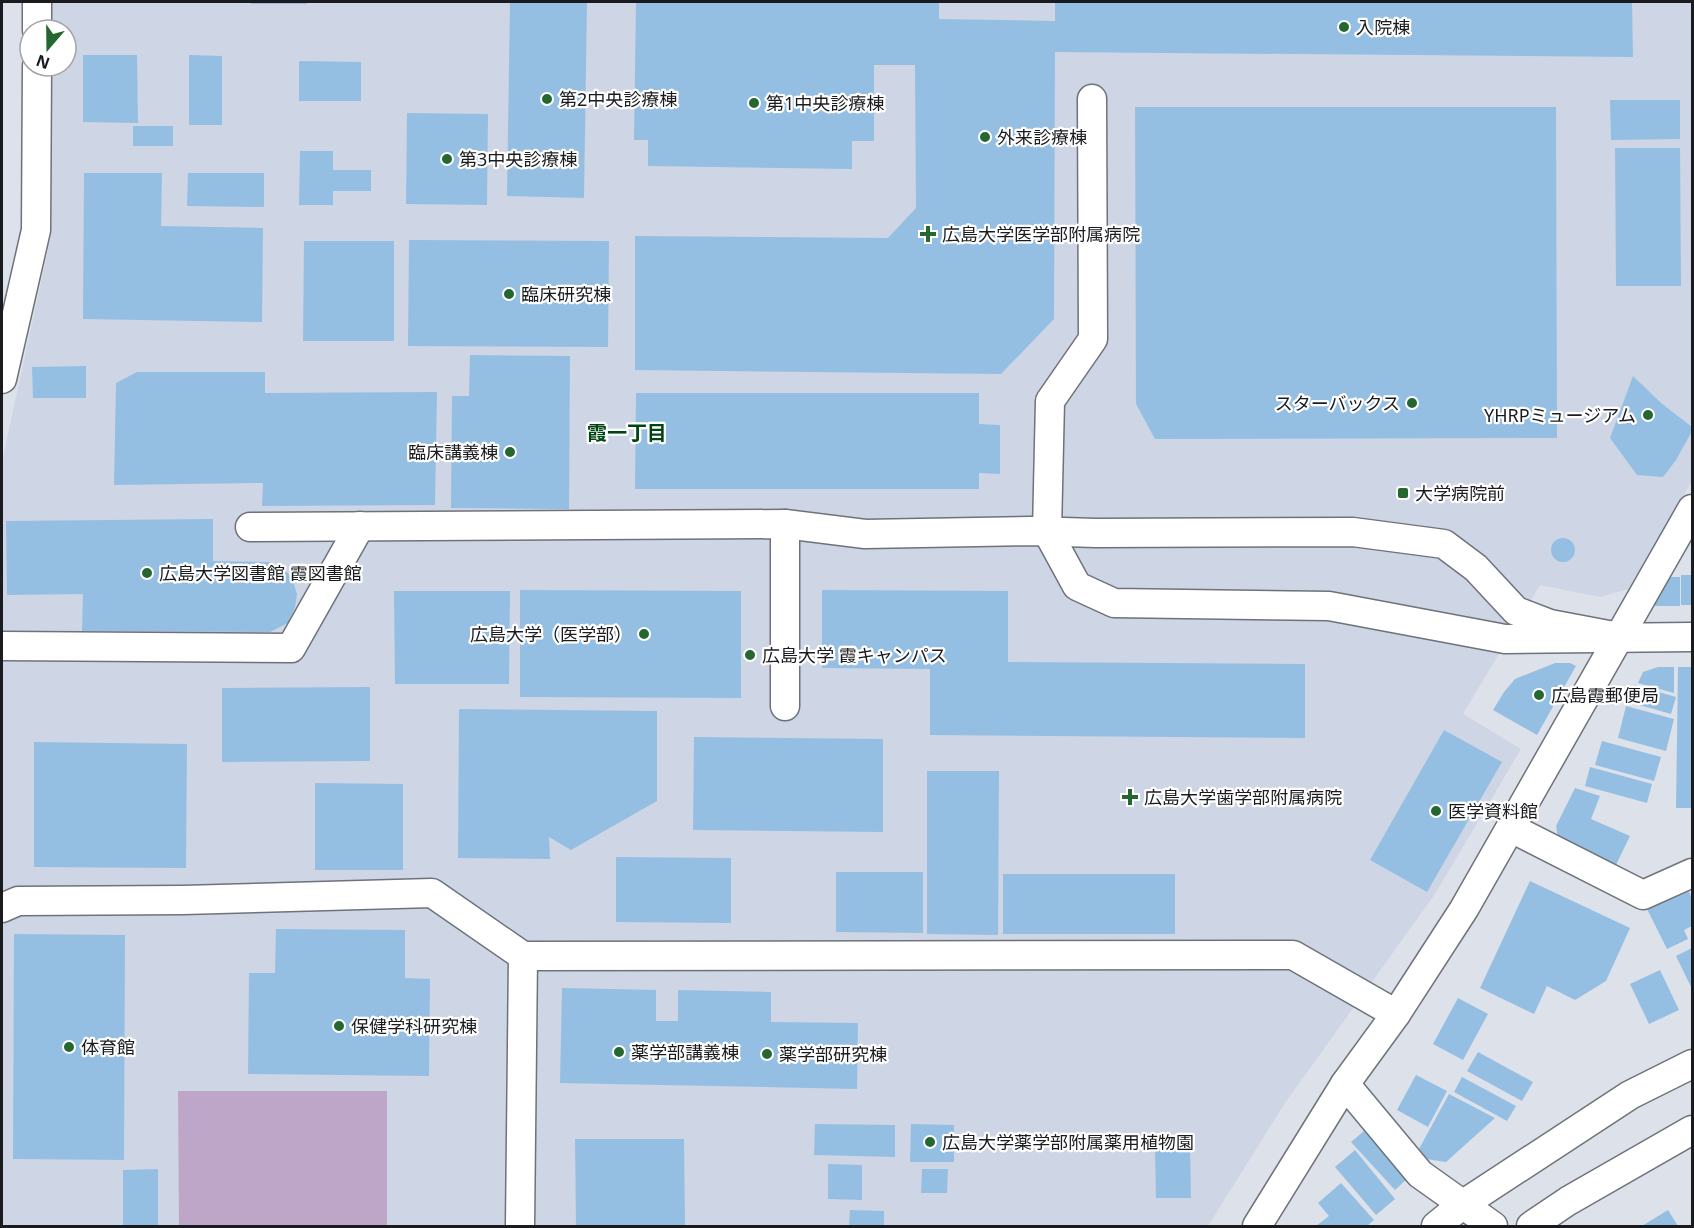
<svg xmlns="http://www.w3.org/2000/svg" width="1694" height="1228" viewBox="0 0 1694 1228" font-family="'Noto Sans','Noto Sans JP',sans-serif">
	<style>
		.built { fill: #ced5e5 }
		.green { fill: #bea6c9 }
		.building { fill: #95bfe2 }
		.lines { fill: none; stroke-linecap: round; stroke-linejoin: round }
		.minor-casing { stroke: #6e727a; stroke-width: 31 }
		.minor { stroke: #fff; stroke-width: 28 }
		.poi-dot { fill: #256730; stroke: #fff; stroke-width: 2 }
		.labels { text-anchor: middle; dominant-baseline: central; stroke-width: 4.5; stroke-linejoin: round; paint-order: stroke }
		.poi-label { font-size: 18px; fill: #1a1b1e; stroke: #fff; text-anchor: start }
		.neighbourhood-label { font-size: 20px; font-weight: bold; fill: #024514; stroke: #fff }
	</style>
	<rect width="100%" height="100%" fill="#dde1ea"/>
	<polygon class="built" points="49,2 1692,2 1692,481 1628,589 1600,597 1540,585 1463,714 1521,749 1435,894 1285,1103 1208,1226 2,1226 2,462 51,236 50,66 66,66 66,30 50,30"/>
	<polygon class="green" points="178,1091 387,1091 387,1226 179,1226"/>
	<g class="building">
		<rect x="251" y="2" width="56" height="2"/>
		<polygon points="510,2 587,2 584,198 507,196"/>
		<polygon points="636,2 939,2 939,19 1055,21 1055,2 1632,2 1633,57 1055,52 1054,319 1001,374 635,370 635,236 888,238 916,208 915,65 874,65 874,141 852,141 852,169 648,166 648,140 634,140"/>
		<polygon points="83,55 137,55 138,123 83,122"/>
		<polygon points="189,55 222,56 222,125 189,125"/>
		<polygon points="299,61 361,62 361,101 299,101"/>
		<polygon points="1610,100 1680,100 1680,139 1611,140"/>
		<polygon points="1135,107 1556,107 1557,438 1155,439 1136,404"/>
		<polygon points="407,113 488,114 487,205 406,204"/>
		<rect x="133" y="126" width="40" height="20"/>
		<polygon points="1615,148 1680,148 1681,286 1616,286"/>
		<polygon points="300,151 333,151 333,170 371,170 371,191 333,191 333,205 299,205"/>
		<polygon points="84,173 162,173 161,226 263,228 262,322 83,319"/>
		<polygon points="188,173 264,173 264,207 187,206"/>
		<polygon points="409,240 609,241 608,347 408,346"/>
		<polygon points="304,241 394,241 394,341 303,341"/>
		<polygon points="470,355 570,356 569,509 451,508 452,396 469,396"/>
		<polygon points="86,366 86,398 33,398 32,367"/>
		<polygon points="137,372 265,372 265,393 437,392 435,505 262,506 263,483 114,485 116,383"/>
		<polygon points="1633,376 1661,403 1692,427 1692,431 1676,460 1663,477 1637,475 1610,438"/>
		<polygon points="636,393 979,393 979,424 1000,425 1000,474 979,473 979,489 635,489"/>
		<polygon points="213,519 213,561 269,562 283,568 292,578 297,594 295,607 288,623 270,632 82,631 83,594 7,595 6,521"/>
		<circle cx="1563" cy="550" r="12"/>
		<rect x="1681" y="575" width="11" height="30"/>
		<polygon points="1667,577 1680,577 1680,606 1652,606"/>
		<polygon points="520,590 741,591 741,698 520,697"/>
		<polygon points="822,590 1008,591 1008,662 1305,664 1305,738 930,735 930,669 822,668"/>
		<polygon points="394,591 510,591 509,684 395,684"/>
		<polygon points="1555,663 1570,663 1576,666 1537,735 1493,710 1504,692 1515,679"/>
		<polygon points="1658,667 1674,667 1674,693 1638,683 1643,672"/>
		<polygon points="1678,667 1692,667 1692,808 1676,808"/>
		<polygon points="1634,685 1676,697 1671,714 1629,702"/>
		<polygon points="370,687 370,761 222,762 222,688"/>
		<polygon points="1626,706 1674,719 1666,751 1618,738"/>
		<polygon points="459,709 657,711 657,801 571,850 549,837 550,859 458,858"/>
		<polygon points="1444,730 1502,762 1427,892 1370,860"/>
		<polygon points="694,737 883,739 883,832 693,830"/>
		<polygon points="1602,741 1661,757 1654,781 1595,765"/>
		<polygon points="34,742 187,744 186,868 34,867"/>
		<polygon points="1590,767 1652,784 1647,803 1585,786"/>
		<polygon points="927,771 999,771 998,935 927,934"/>
		<polygon points="315,783 403,784 403,870 315,870"/>
		<polygon points="1575,788 1600,796 1591,819 1630,836 1613,871 1559,843 1556,826"/>
		<polygon points="616,857 731,858 731,923 616,922"/>
		<polygon points="836,872 923,872 923,933 836,932"/>
		<rect x="1003" y="874" width="172" height="60"/>
		<polygon points="1530,881 1630,928 1606,981 1575,1000 1547,986 1534,1014 1480,988"/>
		<polygon points="1688,889 1692,899 1692,926 1684,930 1688,939 1667,949 1647,909"/>
		<polygon points="276,929 405,930 405,978 430,979 429,1076 248,1074 249,973 275,973"/>
		<polygon points="14,934 125,935 124,1160 13,1159"/>
		<polygon points="1692,948 1692,989 1676,956"/>
		<polygon points="1660,970 1679,1010 1649,1024 1630,984"/>
		<polygon points="562,988 656,990 656,1021 678,1021 678,990 771,992 771,1022 858,1023 857,1089 560,1083"/>
		<polygon points="1458,998 1488,1014 1463,1060 1433,1044"/>
		<polygon points="1478,1052 1533,1082 1522,1101 1467,1071"/>
		<polygon points="1416,1075 1447,1091 1428,1127 1397,1110"/>
		<polygon points="1462,1077 1516,1106 1507,1121 1454,1092"/>
		<polygon points="1449,1094 1495,1118 1446,1162 1426,1159 1419,1149"/>
		<polygon points="815,1124 895,1125 895,1157 814,1155"/>
		<polygon points="911,1124 954,1125 954,1162 910,1162"/>
		<polygon points="1364,1131 1407,1179 1395,1190 1351,1142"/>
		<polygon points="575,1139 684,1139 685,1226 576,1226"/>
		<polygon points="1190,1147 1191,1198 1156,1198 1155,1148"/>
		<polygon points="1355,1150 1395,1199 1376,1215 1335,1167"/>
		<polygon points="828,1164 862,1165 862,1200 828,1199"/>
		<polygon points="158,1169 158,1226 123,1226 123,1170"/>
		<polygon points="922,1169 948,1169 947,1193 921,1193"/>
		<polygon points="1341,1183 1374,1220 1367,1226 1316,1226 1329,1216 1318,1203"/>
		<polygon points="850,1210 884,1211 884,1226 849,1226"/>
		<polygon points="1668,1210 1678,1226 1642,1226"/>
	</g>
	<g class="lines">
		<defs>
			<g id="minor">
				<polyline points="37,30 37,2"/>
				<polyline points="1092,99 1093,339 1050,401 1047,531 1077,586 1114,603 1329,606 1505,639 1692,637"/>
				<polyline points="2,379 36,230 37,66"/>
				<polyline points="250,527 785,524 865,534 1031,531 1096,533 1353,532 1444,544 1476,568 1516,611 1550,624 1619,637"/>
				<polyline points="2,646 291,648 360,526"/>
				<polyline points="785,706 785,524"/>
				<polyline points="1511,828 1643,895 1692,873"/>
				<polyline points="2,908 18,901 183,900 432,893 523,956 1293,955 1396,1014"/>
				<polyline points="1345,1084 1420,1174 1493,1226"/>
				<polyline points="520,1226 523,956"/>
				<polyline points="1257,1226 1345,1084 1396,1014 1464,909 1692,509"/>
				<polyline points="1436,1226 1462,1205 1630,1095 1692,1064"/>
				<polyline points="1531,1226 1568,1201 1692,1130"/>
			</g>
		</defs>
		<use href="#minor" class="minor-casing"/>
		<use href="#minor" class="minor"/>
	</g>
	<g class="poi-dot">
		<circle cx="1344" cy="27" r="6"/>
		<circle cx="547" cy="99" r="6"/>
		<circle cx="754" cy="103" r="6"/>
		<circle cx="985" cy="137" r="6"/>
		<circle cx="447" cy="159" r="6"/>
		<path d="M925 225h6v6h6v6h-6v6h-6v-6h-6v-6h6z"/>
		<circle cx="509" cy="294" r="6"/>
		<circle cx="1412" cy="403" r="6"/>
		<circle cx="1648" cy="415" r="6"/>
		<circle cx="510" cy="452" r="6"/>
		<rect x="1397" y="487" width="12" height="12" rx="3"/>
		<circle cx="147" cy="573" r="6"/>
		<circle cx="644" cy="634" r="6"/>
		<circle cx="750" cy="655" r="6"/>
		<circle cx="1539" cy="695" r="6"/>
		<path d="M1127 788h6v6h6v6h-6v6h-6v-6h-6v-6h6z"/>
		<circle cx="1436" cy="811" r="6"/>
		<circle cx="339" cy="1026" r="6"/>
		<circle cx="69" cy="1047" r="6"/>
		<circle cx="619" cy="1052" r="6"/>
		<circle cx="767" cy="1054" r="6"/>
		<circle cx="930" cy="1142" r="6"/>
	</g>
	<g class="labels">
		<g class="poi-label">
			<text x="1356" y="27">入院棟</text>
			<text x="559" y="99">第2中央診療棟</text>
			<text x="766" y="103">第1中央診療棟</text>
			<text x="997" y="137">外来診療棟</text>
			<text x="459" y="159">第3中央診療棟</text>
			<text x="942" y="234">広島大学医学部附属病院</text>
			<text x="521" y="294">臨床研究棟</text>
			<text x="1400" y="403" text-anchor="end">スターバックス</text>
			<text x="1636" y="415" text-anchor="end">YHRPミュージアム</text>
			<text x="498" y="452" text-anchor="end">臨床講義棟</text>
			<text x="1415" y="493">大学病院前</text>
			<text x="159" y="573">広島大学図書館 霞図書館</text>
			<text x="632" y="634" text-anchor="end">広島大学（医学部）</text>
			<text x="762" y="655">広島大学 霞キャンパス</text>
			<text x="1551" y="695">広島霞郵便局</text>
			<text x="1144" y="797">広島大学歯学部附属病院</text>
			<text x="1448" y="811">医学資料館</text>
			<text x="351" y="1026">保健学科研究棟</text>
			<text x="81" y="1047">体育館</text>
			<text x="631" y="1052">薬学部講義棟</text>
			<text x="779" y="1054">薬学部研究棟</text>
			<text x="942" y="1142">広島大学薬学部附属薬用植物園</text>
		</g>
		<g class="neighbourhood-label">
			<text x="627" y="432">霞一丁目</text>
		</g>
	</g>
	<rect width="1694" height="1228" fill="none" stroke="#1a1b1e" stroke-width="6"/>
	<g transform="translate(48 48) rotate(200)"><circle r="28" fill="#ffffff" stroke="#a3a4a5" stroke-width="1.5"/>
	<path d="M0-4.5L10 22L0 15L-10 22Z" fill="#256730"/>
	<text y="-9" font-size="16" font-weight="bold" text-anchor="middle" fill="#1a1b1e">N</text>
	</g>
</svg>
